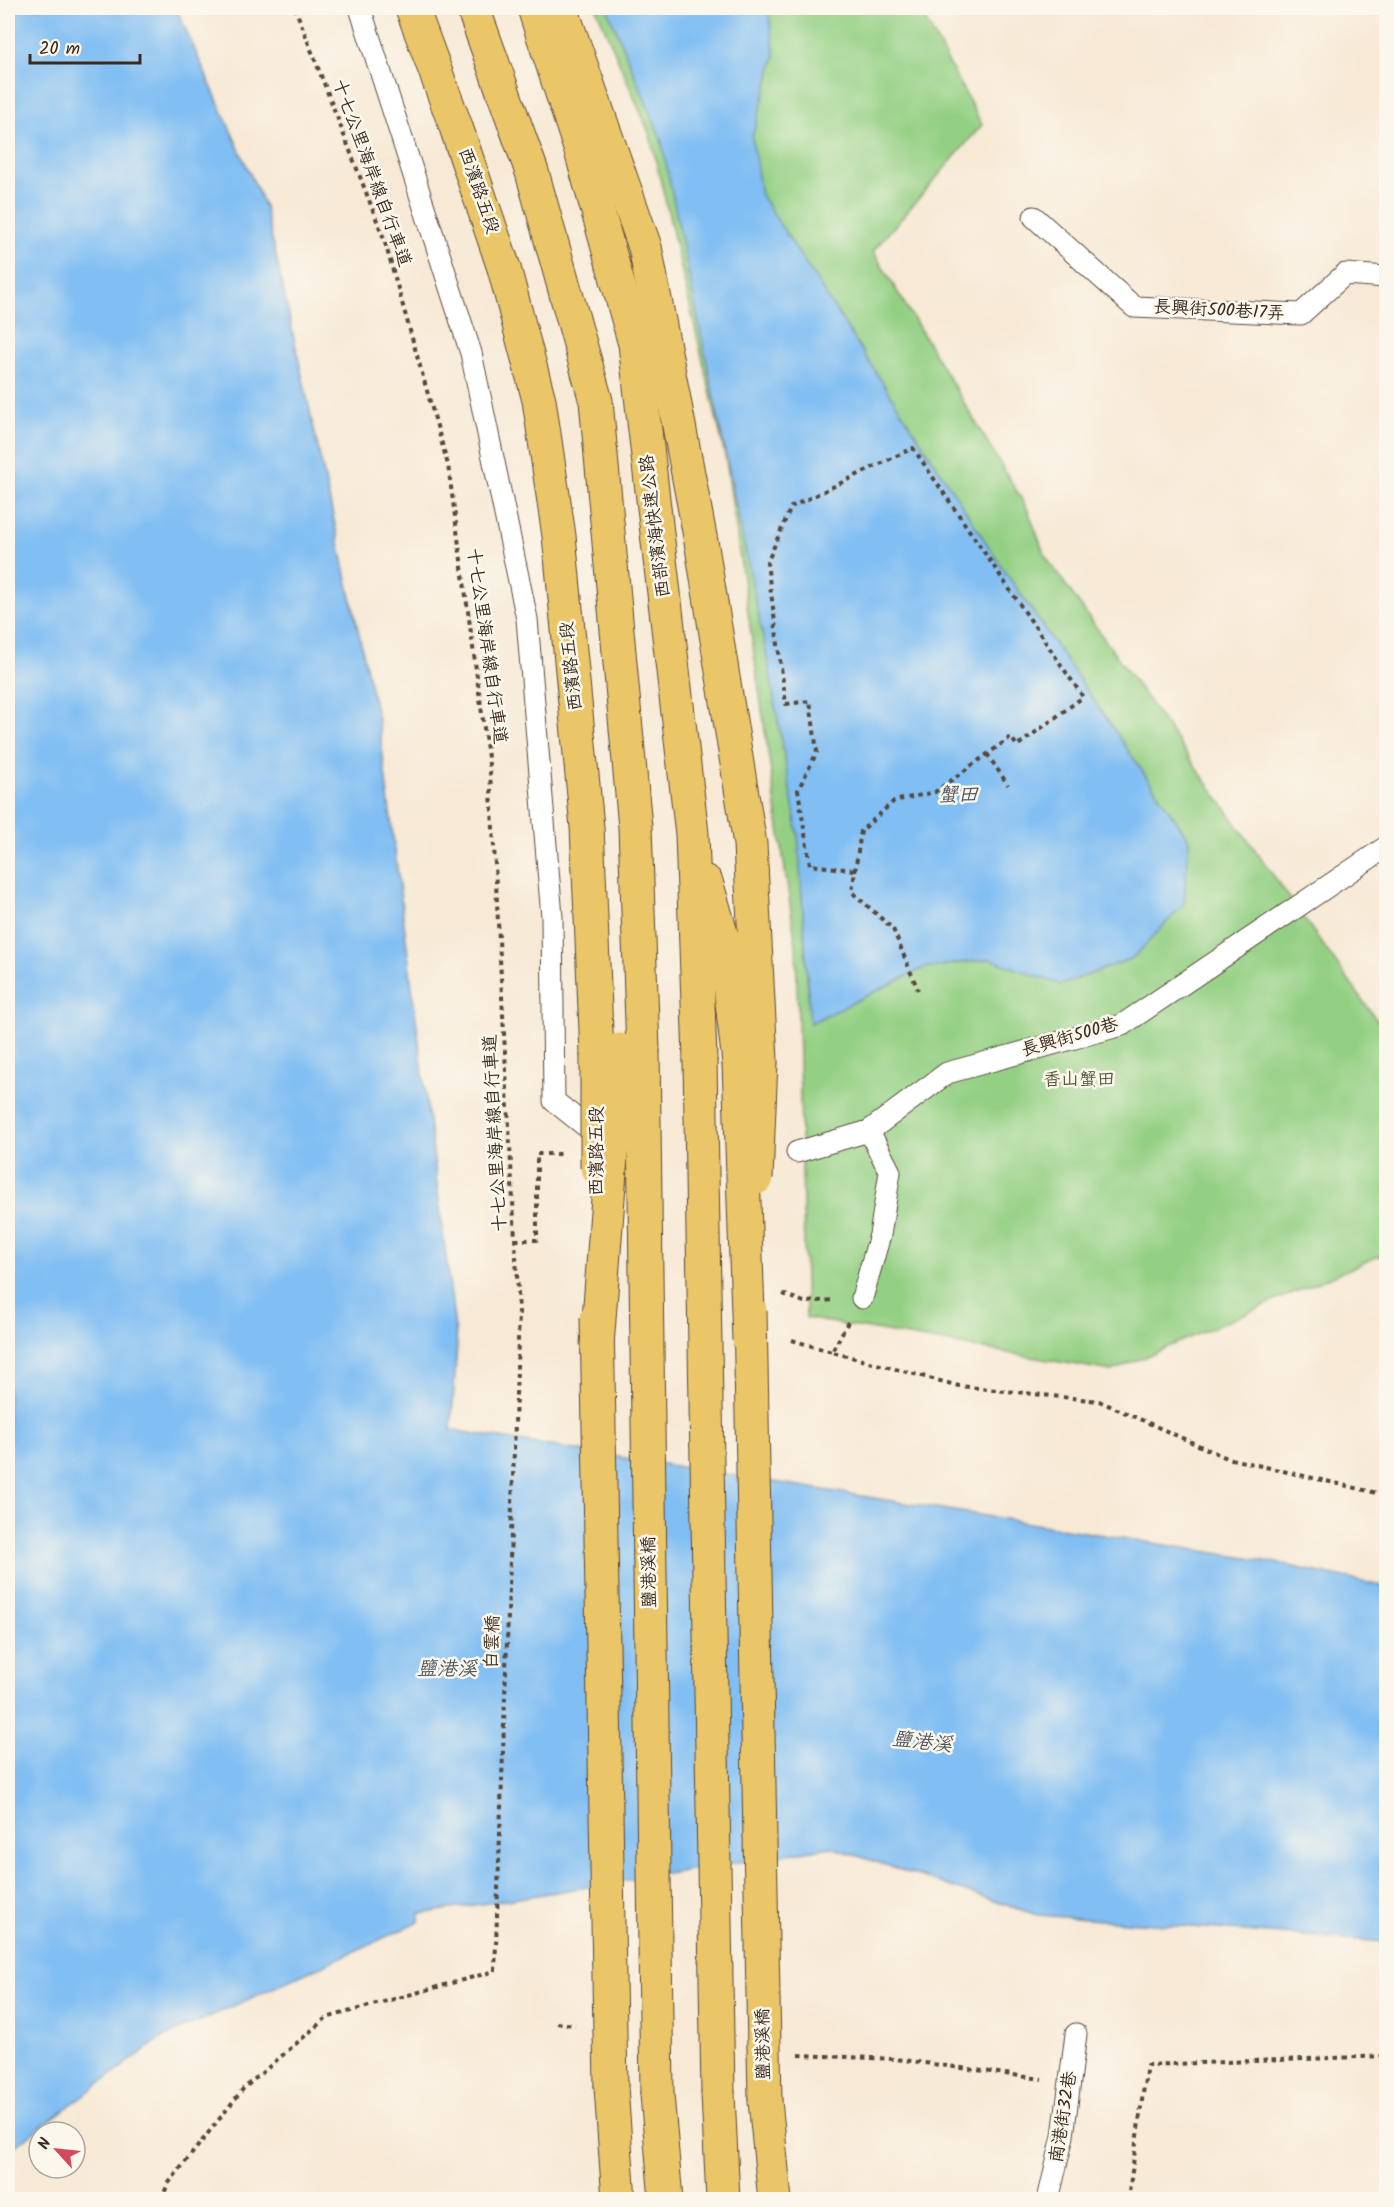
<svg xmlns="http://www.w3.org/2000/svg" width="1394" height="2207" viewBox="0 0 1394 2207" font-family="Kalam,'LXGW WenKai TC',sans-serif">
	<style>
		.green { fill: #94d084; stroke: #687d51; stroke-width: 1.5 }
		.water { fill: #80bef3; stroke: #5e7488; stroke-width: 1.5 }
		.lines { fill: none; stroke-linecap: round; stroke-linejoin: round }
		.lane-casing { stroke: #574739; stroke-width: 23 }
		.primary-casing { stroke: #574739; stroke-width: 35 }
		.highway-casing { stroke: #574739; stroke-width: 35 }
		.path { stroke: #574739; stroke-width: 4; stroke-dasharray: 4.5 4.5; stroke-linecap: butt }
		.lane { stroke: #fff; stroke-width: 21 }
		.primary { stroke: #ebc669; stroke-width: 33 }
		.highway { stroke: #ebc669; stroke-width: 33 }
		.primary-bridge-casing { stroke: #574739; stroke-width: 35; stroke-linecap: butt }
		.highway-bridge-casing { stroke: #574739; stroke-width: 35; stroke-linecap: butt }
		.primary-bridge { stroke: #ebc669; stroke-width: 33 }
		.highway-bridge { stroke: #ebc669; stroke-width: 33 }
		.labels { text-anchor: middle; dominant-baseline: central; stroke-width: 5; stroke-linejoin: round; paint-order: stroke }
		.street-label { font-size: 18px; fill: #3b2a1e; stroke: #fbf7ec }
		.park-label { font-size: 18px; fill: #565c3d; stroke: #fbf7ec }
		.water-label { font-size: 20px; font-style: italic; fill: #50565e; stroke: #fbf7ec }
	</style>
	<rect width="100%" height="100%" fill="#fbf7ec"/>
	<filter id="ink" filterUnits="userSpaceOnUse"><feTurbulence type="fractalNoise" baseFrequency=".0167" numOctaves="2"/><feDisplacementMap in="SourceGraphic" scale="12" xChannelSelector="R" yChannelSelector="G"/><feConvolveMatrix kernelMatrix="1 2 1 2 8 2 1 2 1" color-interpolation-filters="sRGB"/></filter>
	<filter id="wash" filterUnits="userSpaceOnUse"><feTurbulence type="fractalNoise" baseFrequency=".008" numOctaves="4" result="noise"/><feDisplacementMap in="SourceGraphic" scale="24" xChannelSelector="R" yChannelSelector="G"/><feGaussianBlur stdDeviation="1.35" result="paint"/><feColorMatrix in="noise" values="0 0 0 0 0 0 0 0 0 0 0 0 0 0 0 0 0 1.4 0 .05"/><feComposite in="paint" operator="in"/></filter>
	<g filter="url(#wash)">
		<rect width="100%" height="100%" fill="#f7e9d5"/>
		<polygon class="green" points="596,8 919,8 982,125 873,251 1028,510 1045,556 1386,1033 1386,1253 1112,1371 806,1318 796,946 726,460 650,135"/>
		<g class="water">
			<polygon points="8,8 176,8 265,207 379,725 457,1344 451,1430 1271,1562 1386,1587 1386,1942 1037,1915 831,1847 420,1914 419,1922 160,2039 8,2151"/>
			<polygon points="607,8 768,8 775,56 752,138 761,195 1006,573 1189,839 1184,904 1133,958 1061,985 990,959 924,968 810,1023 798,835 765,647 661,139"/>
		</g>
	</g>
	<g filter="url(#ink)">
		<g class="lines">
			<defs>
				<g id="lane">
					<polyline points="360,8 471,353 527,619 552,917 554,1101 603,1140"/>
					<polyline points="1034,217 1134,307 1301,314 1345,274 1386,277"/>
					<polyline points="797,1152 869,1131 947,1073 1122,1025 1386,847"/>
					<polyline points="862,1298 880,1235 890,1172 869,1131"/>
					<polyline points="1048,2200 1063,2136 1076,2034"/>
				</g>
				<g id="primary">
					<polyline points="412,8 456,127 504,268 539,400 559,536 587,827 597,1054"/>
					<polyline points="561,8 645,247 702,547 750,844 761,1061"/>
					<polyline points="611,2087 619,2200"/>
					<polyline points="765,2101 775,2200"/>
				</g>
				<g id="highway">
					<polyline points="473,8 532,172 596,401 635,827 643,1050"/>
					<polyline points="534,8 581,151 635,344 692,834 700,1059"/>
					<polyline points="706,882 726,950 739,1063"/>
					<polyline points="657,2094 666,2200"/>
					<polyline points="718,2094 723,2200"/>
				</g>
			</defs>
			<use href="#lane" class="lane-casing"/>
			<use href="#primary" class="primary-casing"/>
			<use href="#highway" class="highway-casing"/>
			<g class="path">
				<polyline points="987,754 1008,785"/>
				<polyline points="854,870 810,865 798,790 817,752 810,701 786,704 767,563 791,507 913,448 1083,697 1017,746 1011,737 935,792 894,801 861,831 852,892 893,929 918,990"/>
				<polyline points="515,1240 537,1240 537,1154 562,1154"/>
				<polyline points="783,1294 804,1302 834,1300"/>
				<polyline points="848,1322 832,1352 959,1386 1099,1401 1227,1458 1386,1495"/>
				<polyline points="792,1340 832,1352"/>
				<polyline points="557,2023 575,2025"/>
				<polyline points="799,2055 896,2059 1042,2079"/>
				<polyline points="161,2200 168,2184 243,2089 326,2018 495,1971 519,1313 490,772 448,465 384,239 295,8"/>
				<polyline points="1128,2200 1147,2065 1386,2056"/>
			</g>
			<use href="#lane" class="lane"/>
			<use href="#primary" class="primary"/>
			<use href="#highway" class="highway"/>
			<defs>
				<g id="primary-bridge">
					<polyline points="597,1168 597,1054"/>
					<polyline points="756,1178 761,1061"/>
					<polyline points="750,1311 765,2101"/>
					<polyline points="597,1318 611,2087"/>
				</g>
				<g id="highway-bridge">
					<polyline points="643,1050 657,2094"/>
					<polyline points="700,1059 718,2094"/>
					<polyline points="739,1063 749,1340"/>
					<polyline points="597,1346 619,1050"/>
				</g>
			</defs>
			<use href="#primary-bridge" class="primary-bridge-casing"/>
			<use href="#highway-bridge" class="highway-bridge-casing"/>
			<use href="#primary-bridge" class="primary-bridge"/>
			<use href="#highway-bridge" class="highway-bridge"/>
		</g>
	</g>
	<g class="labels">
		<g class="street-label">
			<text transform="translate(371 173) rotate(70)">十七公里海岸線自行車道</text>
			<text transform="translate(478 191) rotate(71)">西濱路五段</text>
			<text transform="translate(1219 311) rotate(3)">長興街500巷17弄</text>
			<text transform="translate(656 526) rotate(-97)">西部濱海快速公路</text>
			<text transform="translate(486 646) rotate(82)">十七公里海岸線自行車道</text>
			<text transform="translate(572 666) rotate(-96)">西濱路五段</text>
			<text transform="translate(1070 1038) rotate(-16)">長興街500巷</text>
			<text transform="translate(496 1133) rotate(-93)">十七公里海岸線自行車道</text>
			<text transform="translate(597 1151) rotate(-90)">西濱路五段</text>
			<text transform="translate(650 1572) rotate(-91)">鹽港溪橋</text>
			<text transform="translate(493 1642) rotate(-88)">白雲橋</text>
			<text transform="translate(764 2044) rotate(-91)">鹽港溪橋</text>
			<text transform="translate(1064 2117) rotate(-81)">南港街32巷</text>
		</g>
		<g class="park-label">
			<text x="1079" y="1080">香山蟹田</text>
		</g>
		<g class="water-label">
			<text x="958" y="796">蟹田</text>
			<text x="447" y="1670">鹽港溪</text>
			<text transform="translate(922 1743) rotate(6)">鹽港溪</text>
		</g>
	</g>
	<rect width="1394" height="2207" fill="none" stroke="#fbf7ec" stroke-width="30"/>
	<g transform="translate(57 2150) rotate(297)"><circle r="28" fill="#fbf7ec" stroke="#aea59a" stroke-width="1.5"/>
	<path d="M0-4.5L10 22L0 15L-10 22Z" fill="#d1495b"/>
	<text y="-9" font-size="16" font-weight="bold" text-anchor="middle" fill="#3b2a1e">N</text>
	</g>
	<path d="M30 54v9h110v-9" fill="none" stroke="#3b2a1e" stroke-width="3"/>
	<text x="39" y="54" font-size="18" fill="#3b2a1e" stroke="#fbf7ec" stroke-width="4.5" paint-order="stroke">20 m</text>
</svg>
